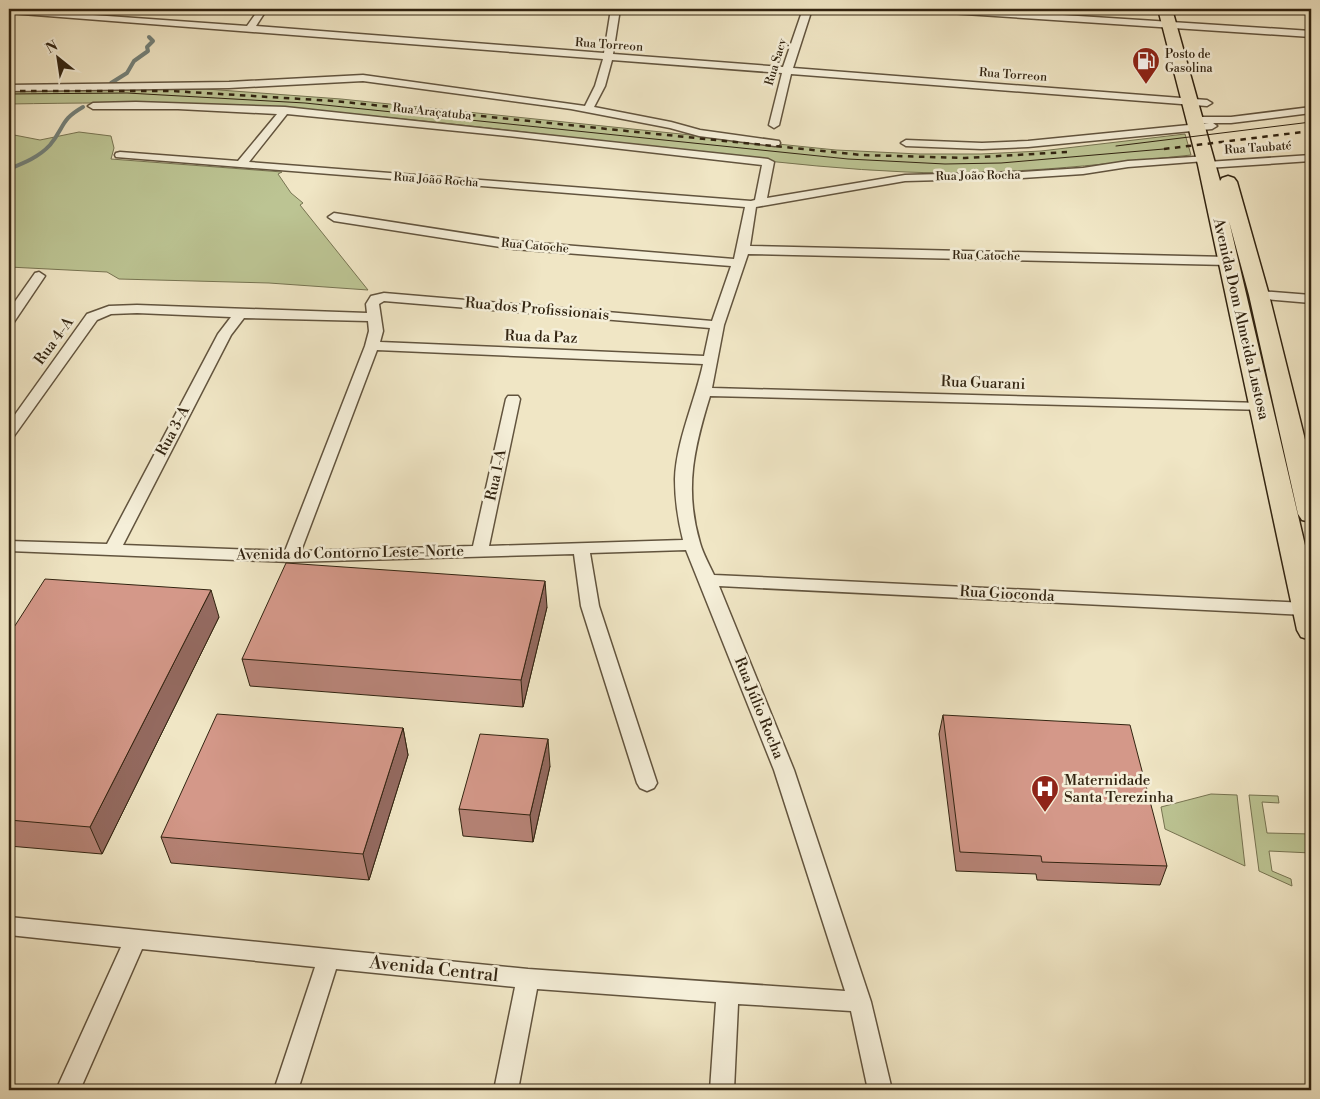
<svg xmlns="http://www.w3.org/2000/svg" width="1320" height="1099" viewBox="0 0 1320 1099" font-family="'Libre Bodoni',serif">
	<style>
		.green { fill: #bcc493; stroke: #777452 }
		.lines { fill: none; stroke-linecap: round; stroke-linejoin: round }
		.stream { stroke: #738079; stroke-width: 4 }
		.street-casing { stroke: #62543e; stroke-width: 3 }
		.primary-casing { stroke: #322411; stroke-width: 3 }
		.street { fill: #f5efd9; fill-rule: evenodd }
		.primary { fill: #f0e6c5; fill-rule: evenodd }
		.tram { stroke: #322411; stroke-width: 1 }
		.rail { stroke: #322411; stroke-width: 2.5; stroke-dasharray: 5.5 5.5; stroke-linecap: butt }
		.wall { fill: #b68376; stroke: #322411 }
		.shaded-wall { fill: #946a60; stroke: #322411 }
		.building { fill: #d49889; stroke: #322411 }
		.labels { text-anchor: middle; dominant-baseline: central; stroke-width: 5; stroke-linejoin: round; paint-order: stroke }
		.far-street-label { font-size: 12px; fill: #322411; stroke: #f5efd9 }
		.far-poi-label { font-size: 12px; fill: #322411; stroke: #f5efd9; text-anchor: start }
		.street-label { font-size: 15px; fill: #322411; stroke: #f5efd9 }
		.poi-label { font-size: 15px; fill: #322411; stroke: #f5efd9; text-anchor: start }
		.near-street-label { font-size: 18px; fill: #322411; stroke: #f5efd9 }
	</style>
	<rect width="100%" height="100%" fill="#f0e6c5"/>
	<filter id="stains"><feTurbulence type="fractalNoise" baseFrequency=".004" numOctaves="4"/><feColorMatrix values="0 0 0 0 .2 0 0 0 0 .09 0 0 0 0 .02 0 0 0 .5 -.17"/></filter>
	<radialGradient id="worn" r=".72"><stop offset=".6" stop-color="#630" stop-opacity="0"/><stop offset="1" stop-color="#630" stop-opacity=".3"/></radialGradient>
	<g class="green">
		<path d="M77 87 206 89 341 99 836 150 919 154H981L1041 151 1185 134 1191 155C1096 165 1002 176 906 172 787 167 669 148 550 135 436 122 321 109 206 104 140 102 74 103 9 104V89Z"/>
		<polygon points="79,132 111,136 114,148 111,159 282,172 278,174 291,193 303,203 300,205 368,290 269,283 119,279 107,272 9,267 9,134 40,140"/>
		<polygon points="1211,794 1237,795 1245,866 1165,829 1161,807"/>
		<polygon points="1249,795 1278,796 1279,803 1262,802 1267,833 1311,834 1311,853 1269,851 1272,871 1291,879 1292,886 1259,871"/>
	</g>
	<g class="lines">
		<g class="stream">
			<polyline points="111,83 127,73 134,61 148,51 147,47 153,41 149,37"/>
			<path d="M9 169C24 163 39 157 50 145 65 127 60 120 83 107"/>
		</g>
		<defs>
			<g id="street">
				<polygon points="9,9 247,26 259,9 267,9 256,26 604,53 611,9 620,9 613,54 783,67 803,9 812,9 793,68 1207,100 1212,103 1207,106 791,74 779,125 774,128 769,125 782,73 612,60 605,86 594,107 671,122 700,130 779,141 780,143 779,145 775,146 699,136 670,128 571,109 363,81 229,88 9,91 9,85 229,82 363,75 585,106 595,86 603,59 9,13"/>
				<polygon points="929,9 971,9 1311,31 1311,37 934,12"/>
				<path d="M136 102 285 107 768 159 774 162 767 198 905 175 1022 172 1083 168 1128 161 1209 156 1211 158 1205 161 1128 167 1083 174 1022 178 905 181 756 207 750 246 1228 257 1234 261 1228 265 748 254 724 325 712 388 1261 403 1266 404 1268 407 1266 410 710 396C694 448 684 489 700 543 703 554 709 564 714 575L1306 603 1311 605V613L1306 615 719 586 794 770 871 1002 892 1090H868L851 1011 738 1004 734 1090H710L716 1002 537 989 518 1090H494L515 987 336 969 298 1090H274L315 967 142 949 80 1090H56L121 947 9 935V917L528 969 845 991 774 770 686 550 590 553 599 606 657 783 654 788 647 791 640 788 637 783 581 606 574 554 291 562 9 551V541L107 544 218 334 231 317 137 313 111 314 97 320 14 436 9 437V423L87 314 109 306 137 305 367 313 366 304 371 296 384 293 712 321 731 266 514 249 334 221 328 217 334 213 514 241 734 259 745 207 116 157 115 155 116 153 120 152 238 161 277 114 178 109H93L88 106 93 103ZM287 114 517 137 762 165 755 200 751 201 249 162ZM384 301 710 328 704 356 380 342 383 331 379 304ZM244 318 368 321 369 331 365 346 285 551 123 545 231 335ZM377 350 703 364C695 401 676 442 675 479 675 500 678 520 683 540L489 546 520 399 518 396H508L506 399 473 546 301 551Z"/>
				<polygon points="1311,107 1311,113 1231,123 1213,123 1217,126 1212,129 1028,147 982,149 906,146 901,143 906,140 982,143 1028,141 1209,123 1199,123 1194,120 1199,117 1231,117"/>
				<polygon points="1311,155 1311,161 1207,168 1201,165 1207,162"/>
				<polygon points="39,272 45,276 14,322 9,323 9,310 35,273"/>
				<polygon points="1259,291 1311,295 1311,303 1254,298 1253,295 1254,292"/>
			</g>
			<polygon id="primary" points="1158,9 1172,9 1220,181 1222,178 1228,176 1234,178 1237,182 1269,295 1311,464 1311,522 1302,520 1298,514 1249,295 1229,221 1311,571 1311,640 1301,637 1297,630 1198,165"/>
		</defs>
		<use href="#street" class="street-casing"/>
		<use href="#primary" class="primary-casing"/>
		<use href="#street" class="street"/>
		<use href="#primary" class="primary"/>
		<g class="tram">
			<polyline points="9,94 127,93 305,103 848,159 945,164 1001,163 1164,149"/>
			<polyline points="1116,146 1311,122"/>
		</g>
		<g class="rail">
			<polyline points="9,91 172,91 334,101 862,155 965,158 1067,152"/>
			<polyline points="1164,149 1311,131"/>
		</g>
	</g>
	<g class="wall">
		<polygon points="547,607 523,707 250,686 242,659"/>
		<polygon points="219,617 102,854 9,846 9,635"/>
		<polygon points="943,715 1167,866 1160,885 1037,880 1036,874 956,871 939,734"/>
		<polygon points="403,728 408,755 369,880 171,863 161,837"/>
		<polygon points="550,766 533,842 463,836 459,809"/>
	</g>
	<g class="shaded-wall">
		<polygon points="545,581 547,607 523,707 521,680"/>
		<polygon points="211,590 219,617 102,854 90,827"/>
		<polygon points="403,728 408,755 369,880 363,854"/>
		<polygon points="548,739 550,766 533,842 530,815"/>
	</g>
	<g class="building">
		<polygon points="286,563 545,581 521,680 242,659"/>
		<polygon points="45,579 211,590 90,827 9,820 9,635"/>
		<polygon points="217,714 403,728 363,854 161,837"/>
		<polygon points="943,715 1130,725 1167,866 1042,862 1041,856 960,852"/>
		<polygon points="480,734 548,739 530,815 459,809"/>
	</g>
	<defs>
		<symbol id="fuel-pin" viewBox="-11 -11 22 30"><path d="M0 17L-7.5 6A9.5 9.5 0 1 1 7.5 6Z" fill="#8f2418" stroke="#f5efd9"/><path d="M-5.5-6h7V0h2V4h1.3V-2.5L3-4.5l.8-.8L6-3V5H2.5V1h-1V6h-7ZM-4.2-4.7v3.2H.2V-4.7Z" fill="#fff"/></symbol>
		<symbol id="hospital-pin" viewBox="-11 -11 22 30"><path d="M0 17L-7.5 6A9.5 9.5 0 1 1 7.5 6Z" fill="#8f2418" stroke="#f5efd9"/><path d="M-5-5h3v3.5h4V-5h3V5h-3V1.5h-4V5h-3Z" fill="#fff"/></symbol>
	</defs>
	<g fill-rule="evenodd">
		<use href="#fuel-pin" x="1130" y="45" width="32" height="43"/>
		<use href="#hospital-pin" x="1029" y="773" width="32" height="43"/>
	</g>
	<g class="labels">
		<g class="far-street-label">
			<text transform="translate(609 45) rotate(4)">Rua Torreon</text>
			<text transform="translate(776 62) rotate(-73)">Rua Sacy</text>
			<text transform="translate(1013 75) rotate(4)">Rua Torreon</text>
			<text transform="translate(432 112) rotate(6)">Rua Araçatuba</text>
			<text transform="translate(1258 148) rotate(-4)">Rua Taubaté</text>
			<text transform="translate(978 176) rotate(-1)">Rua João Rocha</text>
			<text transform="translate(436 180) rotate(4)">Rua João Rocha</text>
			<text transform="translate(535 246) rotate(5)">Rua Catoche</text>
			<text transform="translate(986 256) rotate(1)">Rua Catoche</text>
		</g>
		<g class="far-poi-label">
			<text x="1165" y="54">Posto de<tspan x="1165" dy="14">Gasolina</tspan></text>
		</g>
		<g class="street-label">
			<text transform="translate(537 309) rotate(5)">Rua dos Profissionais</text>
			<text transform="translate(1241 319) rotate(77)">Avenida Dom Almeida Lustosa</text>
			<text transform="translate(541 337) rotate(2)">Rua da Paz</text>
			<text transform="translate(54 341) rotate(-54)">Rua 4-A</text>
			<text transform="translate(983 383) rotate(2)">Rua Guarani</text>
			<text transform="translate(173 431) rotate(-62)">Rua 3-A</text>
			<text transform="translate(496 475) rotate(-78)">Rua 1-A</text>
			<text transform="translate(350 553) rotate(-1)">Avenida do Contorno Leste-Norte</text>
			<text transform="translate(1007 594) rotate(3)">Rua Gioconda</text>
			<text transform="translate(759 708) rotate(68)">Rua Júlio Rocha</text>
		</g>
		<g class="poi-label">
			<text x="1064" y="780">Maternidade<tspan x="1064" dy="17">Santa Terezinha</tspan></text>
		</g>
		<g class="near-street-label">
			<text transform="translate(434 969) rotate(6)">Avenida Central</text>
		</g>
	</g>
	<rect width="1320" height="1099" fill="none" stroke="#f0e6c5" stroke-width="30"/>
	<rect x="10" y="10" width="1300" height="1079" fill="none" stroke="#322411" stroke-width="2.5"/>
	<rect x="15" y="15" width="1290" height="1069" fill="none" stroke="#322411"/>
	<g transform="translate(58 58) rotate(330)" stroke="#f5efd9" stroke-width="4" paint-order="stroke">
	<path d="M0-4L9 19L0 12L-9 19Z" fill="#322411"/>
	<text y="-8" font-size="14" font-weight="bold" text-anchor="middle" fill="#322411">N</text>
	</g>
	<rect width="100%" height="100%" filter="url(#stains)"/>
	<rect width="100%" height="100%" fill="url(#worn)"/>
</svg>
